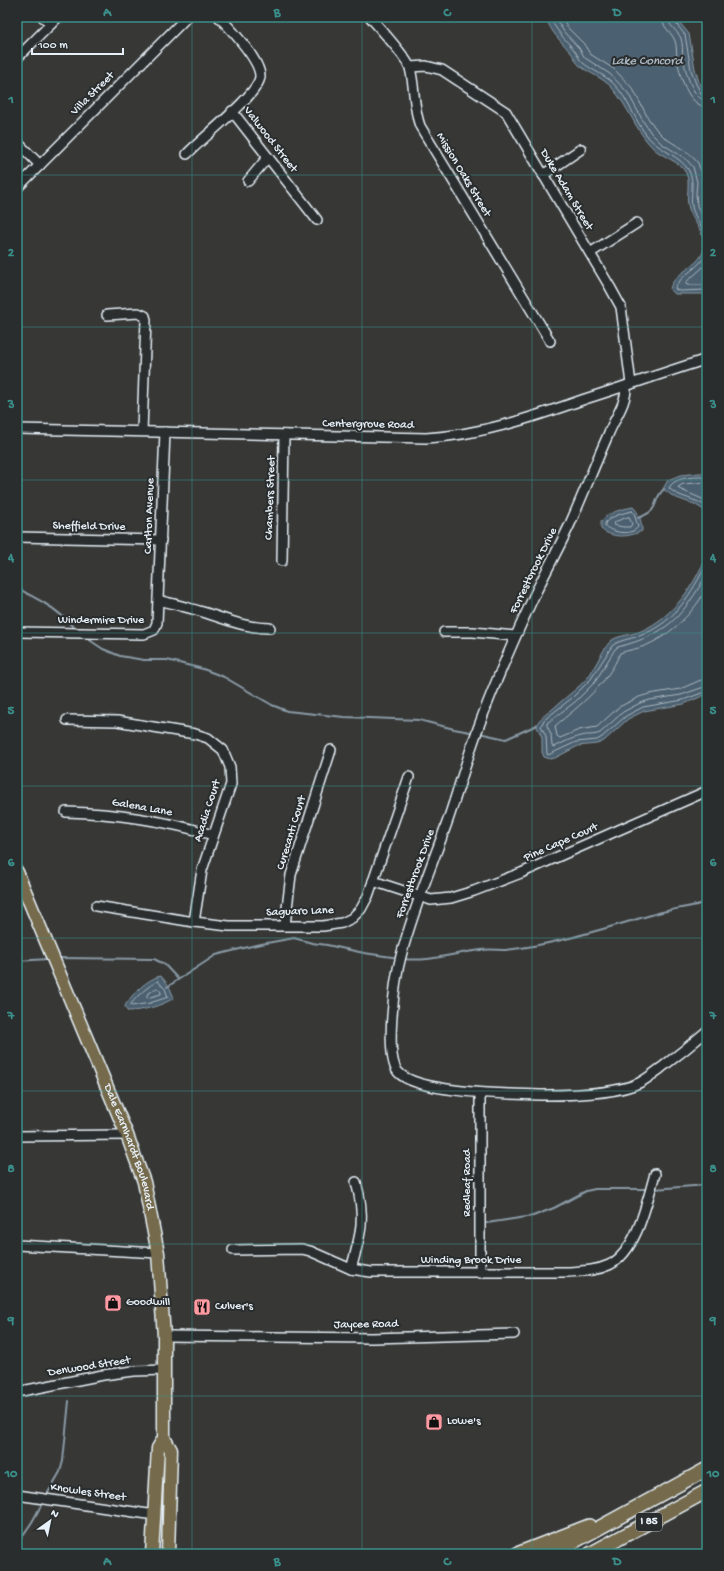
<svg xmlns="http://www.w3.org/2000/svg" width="724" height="1571" viewBox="0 0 724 1571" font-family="'Gochi Hand',sans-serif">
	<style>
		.water { fill: #4c606f; stroke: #8a9aa6 }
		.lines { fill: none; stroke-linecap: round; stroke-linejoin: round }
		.shore { stroke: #aab7c1; stroke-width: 1 }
		.stream { stroke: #8a9aa6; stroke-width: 2 }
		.minor-casing { stroke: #e8f1f8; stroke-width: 12 }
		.major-casing { stroke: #e8f1f8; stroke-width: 15 }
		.highway-casing { stroke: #e8f1f8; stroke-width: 16 }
		.minor { stroke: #2a2d2e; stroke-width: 9 }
		.major { stroke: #746b4b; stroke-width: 12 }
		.highway { stroke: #746b4b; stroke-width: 13 }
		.grid { fill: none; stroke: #3a8f8a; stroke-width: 1; stroke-opacity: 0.55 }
		.labels { text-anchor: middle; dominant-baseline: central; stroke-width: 4; stroke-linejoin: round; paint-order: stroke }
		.shield { fill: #2a2d2e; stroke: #afb6bb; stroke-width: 1 }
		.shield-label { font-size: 11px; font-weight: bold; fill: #e8f1f8 }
		.street-label { font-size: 12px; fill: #e8f1f8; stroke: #2a2d2e }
		.poi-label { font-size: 12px; fill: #e8f1f8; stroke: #2a2d2e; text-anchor: start }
		.water-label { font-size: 13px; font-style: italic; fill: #aab7c1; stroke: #2a2d2e }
		.neatline { fill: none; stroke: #3a8f8a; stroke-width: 1.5 }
		.grid-label { font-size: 13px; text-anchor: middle; font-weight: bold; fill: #3a8f8a }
	</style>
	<rect width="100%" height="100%" fill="#373836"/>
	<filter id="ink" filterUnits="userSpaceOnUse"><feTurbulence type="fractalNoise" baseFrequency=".025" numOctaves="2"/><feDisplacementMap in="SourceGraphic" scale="8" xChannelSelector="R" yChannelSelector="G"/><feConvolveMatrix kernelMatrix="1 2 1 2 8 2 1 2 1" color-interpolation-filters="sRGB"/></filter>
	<g filter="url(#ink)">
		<g class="water">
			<path d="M546 17H675L689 34 695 69 699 82 707 94V294H675L670 289C674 271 701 267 704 248 706 233 693 222 689 209 685 197 691 184 686 173 680 161 662 157 653 148 635 130 629 107 612 88 604 78 590 74 580 66 576 63 575 58 572 54 562 42 550 32 546 17Z"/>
			<polygon points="700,473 707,473 707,512 696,505 674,497 663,489 668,480 680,475"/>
			<path d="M633 507C639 512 642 523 642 531 629 537 613 539 601 529V521C609 512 622 509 633 507Z"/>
			<path d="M707 554V694L684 704 644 711 628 719 604 741 597 744 578 746 555 758 550 759 544 757 542 752V737L536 725C542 715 549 713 557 705 568 695 580 687 589 676 595 667 605 645 612 640 620 635 632 635 641 631 673 617 695 585 707 554Z"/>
			<path d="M161 976 169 986 174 998C161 1006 143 1011 127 1011L125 1006C131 995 148 978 161 976Z"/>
		</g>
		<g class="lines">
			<g class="shore">
				<path d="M550 17C556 31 565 39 575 51 578 55 579 60 583 63 593 71 605 75 613 83 629 99 634 120 648 137 659 150 682 157 689 171 695 182 690 195 692 207 695 219 704 228 707 240"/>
				<polyline points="555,17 564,32 579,48 585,58 610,74 628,93 643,121 651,133 661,143 686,159 693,167 697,182 696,194 697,206 707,224"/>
				<polyline points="562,17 568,28 584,44 590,54 614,69 633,89 648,118 656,129 665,138 690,154 698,163 702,174 703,204 707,212"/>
				<path d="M662 17C662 28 672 32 675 41 677 46 676 52 677 57 679 73 687 106 707 107"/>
				<path d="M668 17C668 26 677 30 681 38 683 44 682 51 683 57 685 69 692 100 707 101"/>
				<polyline points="673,17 674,21 685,35 691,70 696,84 702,95 707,96"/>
				<path d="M707 252C701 268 682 273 675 288L676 290 680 291 707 290"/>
				<polyline points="707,262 701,269 685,283 687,285 707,285"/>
				<path d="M707 477C696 477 675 476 669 488 678 498 696 498 707 507"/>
				<polyline points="707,482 683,484 678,487 679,489 707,501"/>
				<path d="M632 511 634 513 638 527C631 536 613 533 605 526V523C611 516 623 513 632 511Z"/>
				<polygon points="629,517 632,524 630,527 623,527 614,525 615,522"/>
				<path d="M707 564C690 594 677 620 644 634 634 639 620 639 612 646L591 679 572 698 544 720 541 726 546 736 547 754 548 755 576 742 597 740 602 737 626 716 643 707 683 700 707 691"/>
				<path d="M707 574C682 617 668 634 618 647L615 649 595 682 575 702 547 723V726L551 734 552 746 554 747C563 743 571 738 581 736 587 734 593 736 600 733L623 712 640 703 650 700 681 695 707 686"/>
				<path d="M707 588C694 612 672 634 647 645 638 649 628 650 620 653 607 685 580 705 555 726L557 736 560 738 579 730 597 727 619 707 639 697 649 694 680 689 701 680H707"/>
				<path d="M158 981 165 989 168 997 150 1003 131 1006V1004C138 995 148 986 158 981Z"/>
				<polygon points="157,988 161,992 161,994 147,998 147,995"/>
			</g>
			<g class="stream">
				<path d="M638 518C663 509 650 502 664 489"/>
				<path d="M17 587C26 594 35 597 44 603 55 609 67 620 75 629"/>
				<polyline points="85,637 103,649 120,656 144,660 167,660 203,669 224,677 272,705 287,711 344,717 419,720 454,729 470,732"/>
				<polyline points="479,733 506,739 537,725"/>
				<polyline points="58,958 154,959 164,964 178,979"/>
				<path d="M403 959C430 962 455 953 481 950 489 949 498 950 506 950 559 944 611 926 662 912 677 908 692 907 707 902"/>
				<polyline points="17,961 48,959"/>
				<polyline points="167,987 216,955 256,945 294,938 312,943 327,945 364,953 399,958"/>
				<polyline points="654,1189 707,1185"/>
				<polyline points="487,1223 533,1216 554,1208 586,1191 595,1189 647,1189"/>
				<polyline points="46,1496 60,1472 63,1461 69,1401"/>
				<polyline points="17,1544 32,1522 43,1502"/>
				<polyline points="677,1552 680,1554"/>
			</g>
			<defs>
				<g id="minor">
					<polyline points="43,17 51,24"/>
					<path d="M370 17C379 27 407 58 410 68 415 87 413 107 420 126L550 341"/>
					<polyline points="17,58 58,17"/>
					<polyline points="410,67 426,66 442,70 506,112 610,287 621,307 631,384"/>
					<polyline points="232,111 317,220"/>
					<polyline points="17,142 40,165"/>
					<path d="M187 154C202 138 258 95 260 77 261 61 230 28 219 17"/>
					<polyline points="543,175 581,149"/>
					<polyline points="248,181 268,157"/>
					<polyline points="17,188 187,17"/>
					<polyline points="590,253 637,223"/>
					<polyline points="107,315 138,313 145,316 146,320 142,431"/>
					<path d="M626 386C627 403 614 419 608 435 595 464 583 495 570 524 559 548 546 571 534 596 515 637 496 680 480 723 468 755 459 788 448 820 432 865 413 910 401 956 395 978 384 1055 398 1072 417 1094 515 1094 544 1095 570 1095 616 1094 639 1083 647 1079 654 1073 661 1068 677 1056 692 1044 707 1031"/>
					<path d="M17 429 426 438C481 435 534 417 585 399 626 386 666 372 707 359"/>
					<polyline points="17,537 161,540"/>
					<polyline points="282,561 284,435"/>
					<path d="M158 600C174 604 190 608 206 613 228 620 246 628 270 628"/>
					<polyline points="17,632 144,634 154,630 157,623 165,432"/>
					<polyline points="444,632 473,632 515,636"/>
					<polyline points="67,720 117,721 195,734 208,738 223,750 230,767 231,784 202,870 194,922"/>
					<path d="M66 812C113 813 168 821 213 835"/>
					<polyline points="373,881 431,900 451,898 474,891 521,873 707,791"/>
					<polyline points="96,906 194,922 229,926 323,926 342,923 352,918 361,909 368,896 409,777"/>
					<polyline points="285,925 291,875 331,750"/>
					<polyline points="17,1136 127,1135"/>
					<polyline points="17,1245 158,1253"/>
					<path d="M233 1250 302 1249 310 1251 351 1269 371 1272H567C582 1271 596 1271 609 1265 637 1252 647 1201 655 1174"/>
					<path d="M351 1269C361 1234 366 1218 356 1182"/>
					<polyline points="480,1273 480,1093"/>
					<polyline points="164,1336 372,1338 514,1334"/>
					<polyline points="17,1392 103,1375 134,1371 165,1370"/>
					<polyline points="17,1495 155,1515"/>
				</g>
				<g id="major">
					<path id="s1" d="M17 872 127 1135 144 1182 158 1253 164 1336V1438L158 1448 152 1554"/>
					<polyline points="164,1438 171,1450 168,1554"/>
				</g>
				<g id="highway">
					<polyline points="517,1554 589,1526"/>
					<polyline points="551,1554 707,1469"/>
					<polyline points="590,1554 707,1491"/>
				</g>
			</defs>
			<use href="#minor" class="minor-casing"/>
			<use href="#major" class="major-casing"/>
			<use href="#highway" class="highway-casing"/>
			<use href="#minor" class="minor"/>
			<use href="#major" class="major"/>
			<use href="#highway" class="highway"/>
		</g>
	</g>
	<path class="grid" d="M192 17V1554M362 17V1554M532 17V1554M17 175H707M17 327H707M17 480H707M17 633H707M17 786H707M17 938H707M17 1091H707M17 1244H707M17 1396H707"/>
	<defs>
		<symbol id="shop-square" viewBox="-11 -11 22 22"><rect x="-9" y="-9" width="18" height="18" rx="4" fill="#ff9aa2" stroke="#2a2d2e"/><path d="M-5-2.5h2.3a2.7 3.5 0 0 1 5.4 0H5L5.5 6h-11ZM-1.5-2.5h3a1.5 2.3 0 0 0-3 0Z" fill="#111"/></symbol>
		<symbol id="restaurant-square" viewBox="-11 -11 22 22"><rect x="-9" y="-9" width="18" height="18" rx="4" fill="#ff9aa2" stroke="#2a2d2e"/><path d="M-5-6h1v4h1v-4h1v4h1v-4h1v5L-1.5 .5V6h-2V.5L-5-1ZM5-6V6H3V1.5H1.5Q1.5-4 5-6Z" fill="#111"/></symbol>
	</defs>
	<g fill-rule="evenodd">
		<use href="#shop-square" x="103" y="1293" width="20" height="20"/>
		<use href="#restaurant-square" x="192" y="1297" width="20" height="20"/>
		<use href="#shop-square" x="424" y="1412" width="20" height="20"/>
	</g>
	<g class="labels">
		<rect class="shield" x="636" y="1513" width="26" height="18" rx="3"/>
		<g class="shield-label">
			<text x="649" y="1522">I 85</text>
		</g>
		<g class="street-label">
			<text transform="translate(93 94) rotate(-45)">Villa Street</text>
			<text transform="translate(270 140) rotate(52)">Valwood Street</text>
			<text transform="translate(463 175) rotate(59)">Mission Oaks Street</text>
			<text transform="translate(566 190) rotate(59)">Duke Adam Street</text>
			<text transform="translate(368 425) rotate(1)">Centergrove Road</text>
			<text transform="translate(271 498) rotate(-88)">Chambers Street</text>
			<text transform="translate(150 516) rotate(-88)">Carlton Avenue</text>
			<text transform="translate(89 527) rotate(1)">Sheffield Drive</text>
			<text transform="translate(534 571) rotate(-64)">Forrestbrook Drive</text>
			<text x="101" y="621">Windermire Drive</text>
			<text transform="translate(142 808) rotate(10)">Galena Lane</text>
			<text transform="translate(208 811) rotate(-72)">Acadia Court</text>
			<text transform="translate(292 833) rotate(-73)">Curecanti Court</text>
			<text transform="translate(561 843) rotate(-24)">Pine Cape Court</text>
			<text transform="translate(416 874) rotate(-70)">Forrestbrook Drive</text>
			<text transform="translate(300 912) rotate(-2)">Saguaro Lane</text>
			<text stroke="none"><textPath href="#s1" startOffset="297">Dale Earnhardt Boulevard</textPath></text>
			<text transform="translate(468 1183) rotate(-90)">Redleaf Road</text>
			<text x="471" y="1261">Winding Brook Drive</text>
			<text transform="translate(366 1325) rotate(-1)">Jaycee Road</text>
			<text transform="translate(89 1367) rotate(-9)">Denwood Street</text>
			<text transform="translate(88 1493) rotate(8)">Knowles Street</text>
		</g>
		<g class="poi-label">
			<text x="126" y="1303">Goodwill</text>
			<text x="215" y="1307">Culver's</text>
			<text x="447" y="1422">Lowe's</text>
		</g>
		<g class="water-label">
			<text x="647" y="61">Lake Concord</text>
		</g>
	</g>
	<rect width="724" height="1571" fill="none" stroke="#2a2d2e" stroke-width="44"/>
	<g transform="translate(50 1521) rotate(33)" stroke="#2a2d2e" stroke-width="3" paint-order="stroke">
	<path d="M0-3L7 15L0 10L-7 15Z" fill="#e8f1f8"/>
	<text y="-6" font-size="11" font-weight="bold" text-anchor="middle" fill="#e8f1f8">N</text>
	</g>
	<path d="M32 48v6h91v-6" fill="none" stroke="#e8f1f8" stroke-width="2"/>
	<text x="38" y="48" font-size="12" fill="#e8f1f8" stroke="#2a2d2e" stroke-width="3" paint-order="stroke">100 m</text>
	<rect x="22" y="22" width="680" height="1527" class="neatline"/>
	<g class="grid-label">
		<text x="107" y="16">A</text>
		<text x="277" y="16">B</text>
		<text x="447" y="16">C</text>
		<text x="617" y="16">D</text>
		<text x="11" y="103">1</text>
		<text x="713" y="103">1</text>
		<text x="11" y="256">2</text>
		<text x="713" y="256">2</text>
		<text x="11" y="408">3</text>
		<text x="713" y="408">3</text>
		<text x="11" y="561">4</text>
		<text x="713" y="561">4</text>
		<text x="11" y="714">5</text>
		<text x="713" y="714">5</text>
		<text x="11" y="866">6</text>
		<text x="713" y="866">6</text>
		<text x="11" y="1019">7</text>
		<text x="713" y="1019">7</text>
		<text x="11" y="1172">8</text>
		<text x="713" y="1172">8</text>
		<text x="11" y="1324">9</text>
		<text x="713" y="1324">9</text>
		<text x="11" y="1477">10</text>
		<text x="713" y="1477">10</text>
		<text x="107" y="1565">A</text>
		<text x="277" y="1565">B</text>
		<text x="447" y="1565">C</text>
		<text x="617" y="1565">D</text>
	</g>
</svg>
